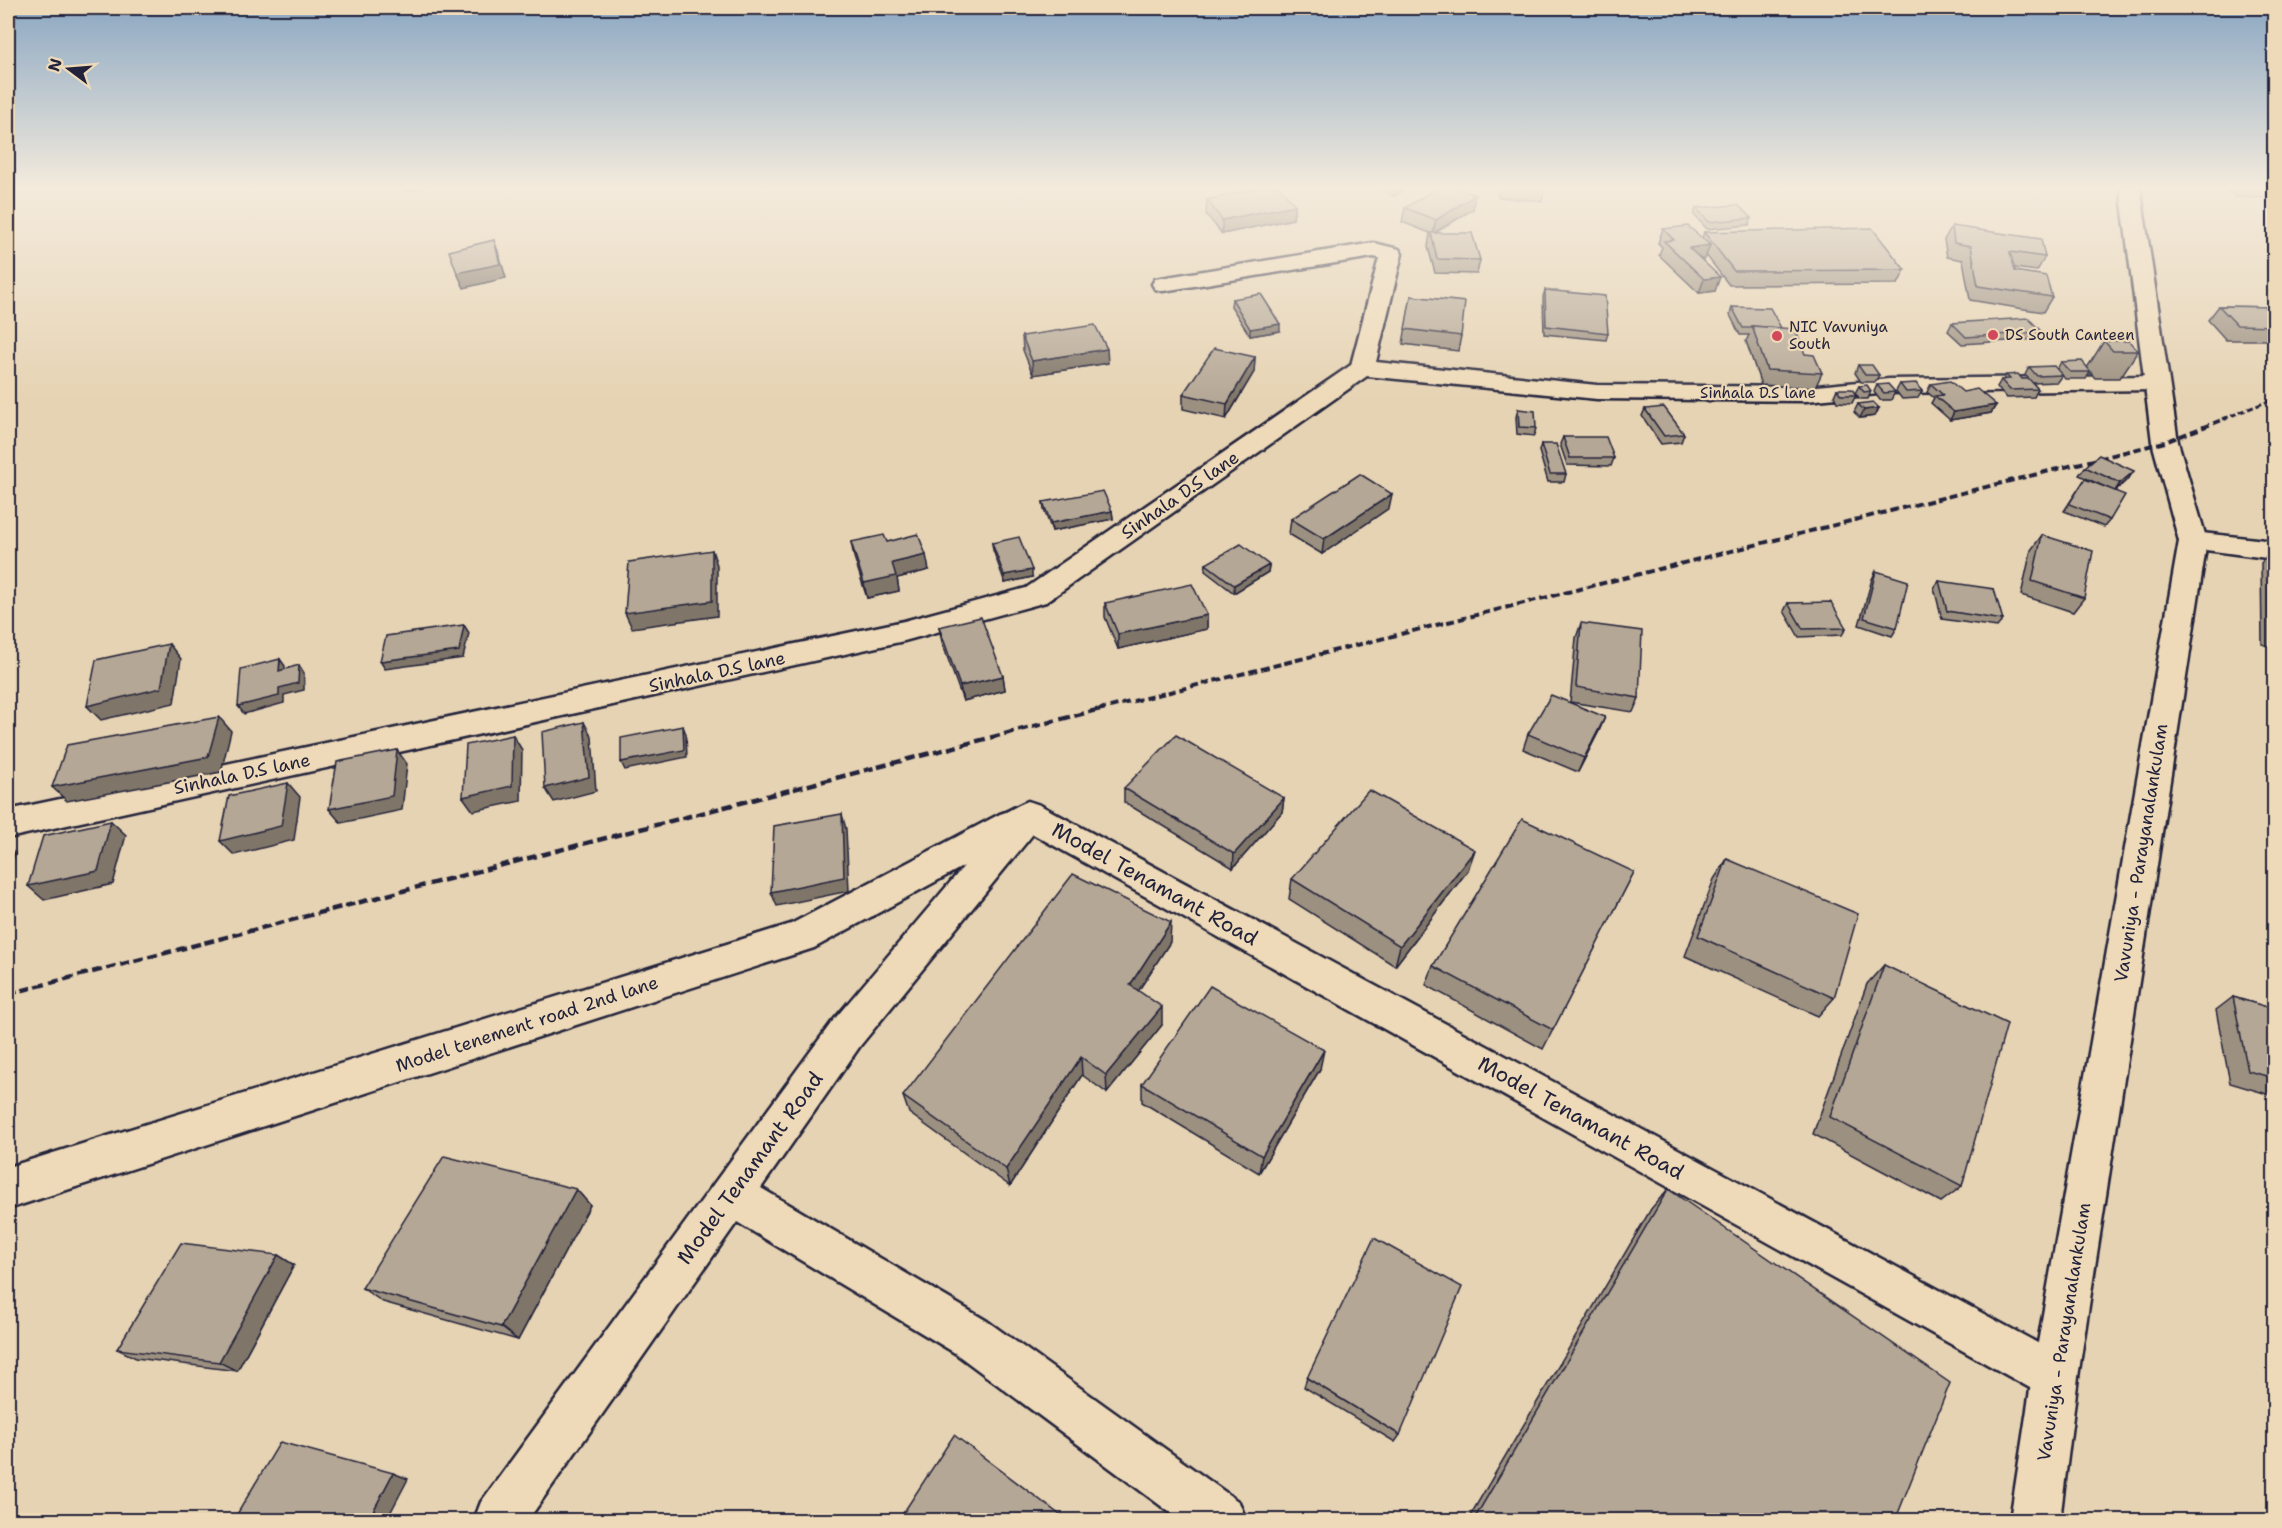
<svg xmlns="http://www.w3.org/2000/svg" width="2282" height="1528" viewBox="0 0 2282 1528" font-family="'Shantell Sans',sans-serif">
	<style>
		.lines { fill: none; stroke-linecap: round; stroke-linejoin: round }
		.street-casing { stroke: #22223b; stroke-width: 5 }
		.secondary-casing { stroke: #22223b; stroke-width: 5 }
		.highway-casing { stroke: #22223b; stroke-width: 5 }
		.street { fill: #eedab8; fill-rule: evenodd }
		.secondary { fill: #eedab8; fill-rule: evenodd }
		.highway { fill: #eedab8; fill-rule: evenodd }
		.rail-far2 { stroke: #22223b; stroke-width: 3; stroke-dasharray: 6 3; stroke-linecap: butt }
		.rail-far1 { stroke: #22223b; stroke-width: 4; stroke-dasharray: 8 4; stroke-linecap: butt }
		.rail { stroke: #22223b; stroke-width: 4.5; stroke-dasharray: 10 4.5; stroke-linecap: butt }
		.wall { fill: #9c9080; stroke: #22223b; stroke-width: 1.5 }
		.shaded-wall { fill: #7f7568; stroke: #22223b; stroke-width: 1.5 }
		.building { fill: #b5a795; stroke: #22223b; stroke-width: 1.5 }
		.poi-dot { fill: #d1495b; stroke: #eedab8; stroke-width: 2 }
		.labels { text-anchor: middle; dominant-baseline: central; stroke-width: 4.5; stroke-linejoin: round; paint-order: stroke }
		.far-poi-label { font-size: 15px; fill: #22223b; stroke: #eedab8; text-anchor: start }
		.far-street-label { font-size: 15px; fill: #22223b; stroke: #eedab8 }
		.street-label { font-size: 18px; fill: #22223b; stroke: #eedab8 }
		.near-street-label { font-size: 21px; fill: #22223b; stroke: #eedab8 }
	</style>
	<rect width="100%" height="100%" fill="#e6d3b3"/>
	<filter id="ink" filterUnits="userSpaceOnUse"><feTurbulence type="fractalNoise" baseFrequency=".0167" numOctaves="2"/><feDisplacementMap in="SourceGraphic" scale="12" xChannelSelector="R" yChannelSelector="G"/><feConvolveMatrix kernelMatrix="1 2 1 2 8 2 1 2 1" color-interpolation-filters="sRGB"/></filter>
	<g filter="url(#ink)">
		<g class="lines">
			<defs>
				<g id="street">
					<polygon points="1373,243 1399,249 1402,254 1376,362 1597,385 1806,387 1889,379 2156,376 2165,378 2168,383 2165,388 2156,390 1889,393 1806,401 1597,399 1367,376 1046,602 904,641 8,838 8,810 904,621 1026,588 1351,365 1379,258 1373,257 1163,291 1155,289 1152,284 1155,279"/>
					<path d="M1028 801 1040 805 2071 1361 2078 1377 2071 1393 2055 1400 2039 1393 1033 834 860 1046 761 1188 987 1321 1239 1502 1246 1520H1180L955 1353 737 1222 528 1520H474L481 1502 832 1022 964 866 814 948 8 1209V1167L791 924 1000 814C1010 811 1017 805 1028 801Z"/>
				</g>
				<polygon id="secondary" points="2193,532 2274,541 2274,559 2183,547 2179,541 2183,535"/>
				<polygon id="highway" points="2120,186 2140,186 2178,442 2207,541 2078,1377 2060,1520 2010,1520 2032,1377 2179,541 2152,442"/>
			</defs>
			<use href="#street" class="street-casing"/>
			<use href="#secondary" class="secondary-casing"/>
			<use href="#highway" class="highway-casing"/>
			<use href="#street" class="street"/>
			<use href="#secondary" class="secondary"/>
			<use href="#highway" class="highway"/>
			<polyline class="rail-far2" points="2223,419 2274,399"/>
			<polyline class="rail-far1" points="1098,710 2165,442 2227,418"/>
			<polyline class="rail" points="8,994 1104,708"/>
		</g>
		<g class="wall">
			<polygon points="1373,186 1411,186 1394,196"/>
			<polygon points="1498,186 1545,186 1542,201 1498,197"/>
			<polygon points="2223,186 2274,186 2274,198 2235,197"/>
			<polygon points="1207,200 1295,205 1293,219 1222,234 1206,214"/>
			<polygon points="1405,208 1473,209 1435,233 1480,260 1477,274 1435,273 1428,247 1430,233 1402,222"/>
			<polygon points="1696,208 1752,218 1749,225 1707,229 1694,215"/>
			<polygon points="1952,226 2045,257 2037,271 2014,268 2015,271 2052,297 2043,312 1970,300 1963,260 1947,257 1944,240"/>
			<polygon points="1663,229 1702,238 1704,232 1905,270 1898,284 1729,285 1706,255 1705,259 1701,259 1715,291 1699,293 1659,255 1662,247 1658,243"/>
			<polygon points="1545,290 1608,333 1606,340 1544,334 1543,297"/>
			<polygon points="1411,296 1461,336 1458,351 1403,344"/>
			<polygon points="1232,299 1280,331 1250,336 1231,306"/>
			<polygon points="2219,306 2274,307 2274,340 2226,340 2208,320"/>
			<polygon points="1732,307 1781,328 1822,373 1815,388 1761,385 1746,341 1749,335 1740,335 1730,315"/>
			<polygon points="1952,323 2042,332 2038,339 1962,344 1948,331"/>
			<polygon points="1022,336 1108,363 1033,375 1023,350"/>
			<polygon points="2104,341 2138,351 2120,378 2095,378 2090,372 2086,379 2065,379 2062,375 2057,382 2033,383 2038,389 2034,397 2006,398 1997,387 2001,380 2003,380 2006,375 2022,379 2029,379 2025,375 2029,367 2057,369 2061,362 2087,368"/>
			<polygon points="1255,357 1254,372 1226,419 1183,409 1183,394"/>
			<polygon points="1858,365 1879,375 1875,382 1861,382 1855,373"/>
			<polygon points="1900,384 1922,391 1918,398 1902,399 1896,391"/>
			<polygon points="1931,384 1963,392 1996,405 1991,413 1950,420 1931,403 1934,398 1927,392"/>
			<polygon points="1877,385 1895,392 1891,400 1880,400 1874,392"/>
			<polygon points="1859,386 1871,391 1868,399 1860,399 1855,393"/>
			<polygon points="1837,389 1856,395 1852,403 1837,402 1834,396"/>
			<polygon points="1858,404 1879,408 1875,416 1860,418 1854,412"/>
			<polygon points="1518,409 1536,428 1534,436 1517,434 1516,417"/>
			<polygon points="1645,409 1684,434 1681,442 1661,444 1642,416"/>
			<polygon points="1563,437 1614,458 1611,466 1567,465 1560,444"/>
			<polygon points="1541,444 1566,474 1564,482 1548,482 1539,451"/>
			<polygon points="2085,467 2129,478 2115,491 2110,520 2104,527 2064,511 2085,479 2114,491 2079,475"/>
			<polygon points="1043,502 1112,511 1113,519 1052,531 1044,510"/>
			<polygon points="1389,508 1322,554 1289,534 1291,519"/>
			<polygon points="2042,535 2084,598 2073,612 2021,595 2031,550"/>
			<polygon points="851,542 887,542 929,570 897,578 899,591 867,598 854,557"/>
			<polygon points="992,543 1032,577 1005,583 993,550"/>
			<polygon points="2274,548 2274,648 2262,644 2261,563"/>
			<polygon points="1206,564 1269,565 1268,572 1234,593 1205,571"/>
			<polygon points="1876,571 1897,628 1892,636 1859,625 1872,579"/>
			<polygon points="1939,581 2003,620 1997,627 1942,619 1934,588"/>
			<polygon points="1105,603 1207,615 1207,629 1118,649 1105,617"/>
			<polygon points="1788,603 1846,628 1842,635 1799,637 1784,611"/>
			<polygon points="1581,623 1639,698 1633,712 1570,702 1576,638"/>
			<polygon points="939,627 1003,676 1005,690 963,701 942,642"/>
			<polygon points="1605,717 1599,731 1578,772 1523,749 1528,734"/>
			<polygon points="1124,788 1284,798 1282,812 1233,868 1124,802"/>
			<polygon points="1727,859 1834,998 1818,1016 1685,956 1714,879"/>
			<polygon points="1468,870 1395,966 1289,899 1292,879"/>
			<polygon points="1634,872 1543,1049 1426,985 1433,966"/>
			<polygon points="1170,942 1138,991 1162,1025 1107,1093 1082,1075 1010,1186 909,1113 903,1096"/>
			<polygon points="1884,965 1962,1186 1941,1202 1813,1134 1867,984"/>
			<polygon points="2233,997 2274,1009 2274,1096 2230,1083 2216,1010"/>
			<polygon points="1320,1069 1259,1173 1142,1102 1142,1084"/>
			<polygon points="576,1189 590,1205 518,1340 383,1302 362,1288"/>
			<polygon points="1668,1189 1895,1521 1467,1521 1651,1209"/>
			<polygon points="278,1255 294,1265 237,1371 136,1358 117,1349"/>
			<polygon points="1307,1378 1400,1435 1395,1442 1304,1387"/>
		</g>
		<g class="shaded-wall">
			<polygon points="403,186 428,186 406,192"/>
			<polygon points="1396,186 1411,186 1394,196"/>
			<polygon points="1475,195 1473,209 1433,234 1436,220"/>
			<polygon points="1295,205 1293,219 1222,234 1222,220"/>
			<polygon points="494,240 499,254 506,278 464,288 457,273"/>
			<polygon points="1710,245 1705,259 1686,262 1689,248"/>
			<polygon points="1720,277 1715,291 1699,293 1704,279"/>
			<polygon points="1280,324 1280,331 1250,336 1250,329"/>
			<polygon points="1107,349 1108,363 1033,375 1032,361"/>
			<polygon points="1255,357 1254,372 1226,419 1227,404"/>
			<polygon points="1996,405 1991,413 1950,420 1954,412"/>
			<polygon points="1879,408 1875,416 1860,418 1864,410"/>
			<polygon points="2134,471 2129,478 2115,491 2120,483"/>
			<polygon points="1392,494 1389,508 1322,554 1324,539"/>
			<polygon points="1112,511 1113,519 1052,531 1051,523"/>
			<polygon points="712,550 717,565 717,616 632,628 625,613"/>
			<polygon points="926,555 929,570 897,578 899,591 867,598 864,583 892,563"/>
			<polygon points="1269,565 1268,572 1234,593 1234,585"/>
			<polygon points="1032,570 1032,577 1005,583 1004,575"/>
			<polygon points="1207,615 1207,629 1118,649 1118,634"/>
			<polygon points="464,625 469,633 463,658 385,669 380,661"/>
			<polygon points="169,644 181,659 174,703 101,720 87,706"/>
			<polygon points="280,659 285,666 284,678 279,671"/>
			<polygon points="299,665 304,673 304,690 284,695 284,703 244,714 238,706 279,688"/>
			<polygon points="1003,676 1005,690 963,701 960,686"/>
			<polygon points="219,717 231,731 221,772 67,801 52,787"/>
			<polygon points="1605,717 1599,731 1578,772 1584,758"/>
			<polygon points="584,722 592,737 596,791 554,802 545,788"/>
			<polygon points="683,726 686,734 687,757 625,770 621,762"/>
			<polygon points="513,735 522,750 521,801 473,811 463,797"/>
			<polygon points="397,750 407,764 402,810 341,823 329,809"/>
			<polygon points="288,783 300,797 294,840 234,855 220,841"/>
			<polygon points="1284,798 1282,812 1233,868 1234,854"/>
			<polygon points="842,814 846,829 849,891 777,906 771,892"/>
			<polygon points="111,821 126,835 113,884 44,900 28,886"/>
			<polygon points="8,847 15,853 8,877"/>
			<polygon points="1475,850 1468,870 1395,966 1400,946"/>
			<polygon points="1171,922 1170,942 1130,1004 1130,985"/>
			<polygon points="1162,1007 1162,1025 1107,1093 1106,1075"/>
			<polygon points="1324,1050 1320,1069 1259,1173 1262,1156"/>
			<polygon points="1081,1057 1082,1075 1010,1186 1006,1169"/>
			<polygon points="576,1189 590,1205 518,1340 501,1327"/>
			<polygon points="278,1255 294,1265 237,1371 219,1362"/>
			<polygon points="393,1473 408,1479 386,1521 368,1521"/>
		</g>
		<g class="building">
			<polygon points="1265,186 1279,186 1295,205 1222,220 1207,200"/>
			<polygon points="1440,186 1454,186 1475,195 1436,220 1405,208"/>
			<polygon points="1738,205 1752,218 1709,222 1696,208"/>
			<polygon points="1688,226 1710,245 1689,248 1720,277 1704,279 1664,241 1674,240 1663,229"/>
			<polygon points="1952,226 2041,239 2045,257 2010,252 2015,271 2046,276 2052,297 1978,286 1971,246 1954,243"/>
			<polygon points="1872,228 1905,270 1734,271 1704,232"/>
			<polygon points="1431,233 1472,233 1480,260 1437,259"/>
			<polygon points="494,240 500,264 457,273 449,251"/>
			<polygon points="1545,290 1605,296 1608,333 1546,326"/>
			<polygon points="1261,294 1280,324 1250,329 1232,299"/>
			<polygon points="1411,296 1465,302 1461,336 1405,329"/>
			<polygon points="2219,306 2274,307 2274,326 2237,325"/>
			<polygon points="1732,307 1770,308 1781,328 1752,326 1752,328 1743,328"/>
			<polygon points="2028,318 2042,332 1966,337 1952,323"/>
			<polygon points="1095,325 1107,349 1032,361 1022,336"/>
			<polygon points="1752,326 1795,329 1805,354 1814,355 1822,373 1767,370"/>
			<polygon points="2104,341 2129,341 2138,351 2113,351"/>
			<polygon points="1214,348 1255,357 1227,404 1183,394"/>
			<polygon points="2082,361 2091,372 2070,372 2061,362"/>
			<polygon points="1858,365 1872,365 1879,375 1865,375"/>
			<polygon points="2054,366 2062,375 2037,376 2029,367"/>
			<polygon points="2018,374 2022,379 2029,379 2038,389 2010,390 2001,380 2010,379 2006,375"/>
			<polygon points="1950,381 1963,392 1977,389 1996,405 1954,412 1935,396 1943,395 1931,384"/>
			<polygon points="1916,383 1922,391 1906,392 1900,384"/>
			<polygon points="1888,384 1895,392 1884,393 1877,385"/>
			<polygon points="1867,385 1871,391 1864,392 1859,386"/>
			<polygon points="1837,389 1852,389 1856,395 1841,395"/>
			<polygon points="1873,402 1879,408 1864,410 1858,404"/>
			<polygon points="1664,407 1684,434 1664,436 1645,409"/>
			<polygon points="1518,409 1535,411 1536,428 1519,427"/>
			<polygon points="1563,437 1606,437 1614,458 1570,458"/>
			<polygon points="1541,444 1556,444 1566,474 1550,474"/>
			<polygon points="2099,455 2134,471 2120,483 2085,467"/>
			<polygon points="1360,474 1392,494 1324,539 1291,519"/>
			<polygon points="2085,479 2125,495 2110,520 2069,504"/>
			<polygon points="1103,491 1112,511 1051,523 1043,502"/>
			<polygon points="918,534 926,555 892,563 896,576 864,583 851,542 884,535 887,542"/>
			<polygon points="2042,535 2093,551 2084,598 2032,581"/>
			<polygon points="1019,537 1032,570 1004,575 992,543"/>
			<polygon points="1241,544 1269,565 1234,585 1206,564"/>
			<polygon points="712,550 712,601 625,613 629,562"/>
			<polygon points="1876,571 1908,581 1897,628 1864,618"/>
			<polygon points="1939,581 1994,589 2003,620 1947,611"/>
			<polygon points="1192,584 1207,615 1118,634 1105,603"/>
			<polygon points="1831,602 1846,628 1803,629 1788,603"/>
			<polygon points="981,617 1003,676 960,686 939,627"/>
			<polygon points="1581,623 1642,631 1639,698 1576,687"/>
			<polygon points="464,625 459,651 380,661 386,636"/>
			<polygon points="169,644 161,688 87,706 96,660"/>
			<polygon points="280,659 279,671 299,665 298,683 279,688 279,696 238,706 241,669"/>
			<polygon points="1551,695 1605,717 1584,758 1528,734"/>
			<polygon points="219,717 208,757 52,787 67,745"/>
			<polygon points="584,722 589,777 545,788 542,732"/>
			<polygon points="683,726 684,750 621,762 621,738"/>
			<polygon points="513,735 512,786 463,797 466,745"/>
			<polygon points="1176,735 1284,798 1234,854 1124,788"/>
			<polygon points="397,750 392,796 329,809 337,762"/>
			<polygon points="288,783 281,826 220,841 229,796"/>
			<polygon points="1369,790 1475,850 1400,946 1292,879"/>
			<polygon points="842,814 844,877 771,892 774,826"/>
			<polygon points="1522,819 1634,872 1553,1030 1433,966"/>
			<polygon points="111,821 98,871 28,886 43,836"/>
			<polygon points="1727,859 1858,914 1834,998 1698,936"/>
			<polygon points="1073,874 1171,922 1130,985 1162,1007 1106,1075 1081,1057 1006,1169 903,1096"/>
			<polygon points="1884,965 2007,1024 1962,1186 1830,1117"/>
			<polygon points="1210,986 1324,1050 1262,1156 1142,1084"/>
			<polygon points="2233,997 2274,1009 2274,1078 2248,1071"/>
			<polygon points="444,1156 576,1189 501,1327 362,1288"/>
			<polygon points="1668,1189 1950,1383 1895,1521 1473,1521"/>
			<polygon points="1374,1238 1462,1287 1400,1435 1307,1378"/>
			<polygon points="181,1243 278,1255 219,1362 117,1349"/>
			<polygon points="954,1435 1068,1521 898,1521"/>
			<polygon points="280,1442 393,1473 368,1521 233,1521"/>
		</g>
	</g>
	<linearGradient id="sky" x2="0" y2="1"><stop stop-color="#8ba7c2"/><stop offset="0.47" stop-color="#f4ebdd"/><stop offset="1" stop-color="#f4ebdd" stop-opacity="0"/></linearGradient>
	<rect width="2282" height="400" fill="url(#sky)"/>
	<g class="poi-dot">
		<circle cx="1993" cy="335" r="6"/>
		<circle cx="1777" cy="336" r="6"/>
	</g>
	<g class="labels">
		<g class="far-poi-label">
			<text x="1789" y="327">NIC Vavuniya<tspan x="1789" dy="17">South</tspan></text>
			<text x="2005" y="335">DS South Canteen</text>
		</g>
		<g class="far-street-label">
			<text x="1758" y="393">Sinhala D.S lane</text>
		</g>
		<g class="street-label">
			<text transform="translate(1180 495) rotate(-35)">Sinhala D.S lane</text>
			<text transform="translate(717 672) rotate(-12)">Sinhala D.S lane</text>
			<text transform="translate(242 774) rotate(-12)">Sinhala D.S lane</text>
			<text transform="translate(2141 853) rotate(-81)">Vavuniya - Parayanalankulam</text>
			<text transform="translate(527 1024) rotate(-18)">Model tenement road 2nd lane</text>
			<text transform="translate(2064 1332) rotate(-81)">Vavuniya - Parayanalankulam</text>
		</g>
		<g class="near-street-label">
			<text transform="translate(1155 884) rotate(29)">Model Tenamant Road</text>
			<text transform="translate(1581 1118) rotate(29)">Model Tenamant Road</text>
			<text transform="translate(750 1168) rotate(-54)">Model Tenamant Road</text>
		</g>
	</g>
	<rect width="2282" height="1528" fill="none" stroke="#eedab8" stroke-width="30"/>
	<rect x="15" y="15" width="2252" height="1498" fill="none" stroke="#22223b" stroke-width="2" filter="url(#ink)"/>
	<g transform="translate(69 69) rotate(286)" stroke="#eedab8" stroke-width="4.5" paint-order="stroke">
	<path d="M0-4.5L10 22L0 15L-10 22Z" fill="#22223b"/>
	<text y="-9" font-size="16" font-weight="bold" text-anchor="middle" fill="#22223b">N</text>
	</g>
</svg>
